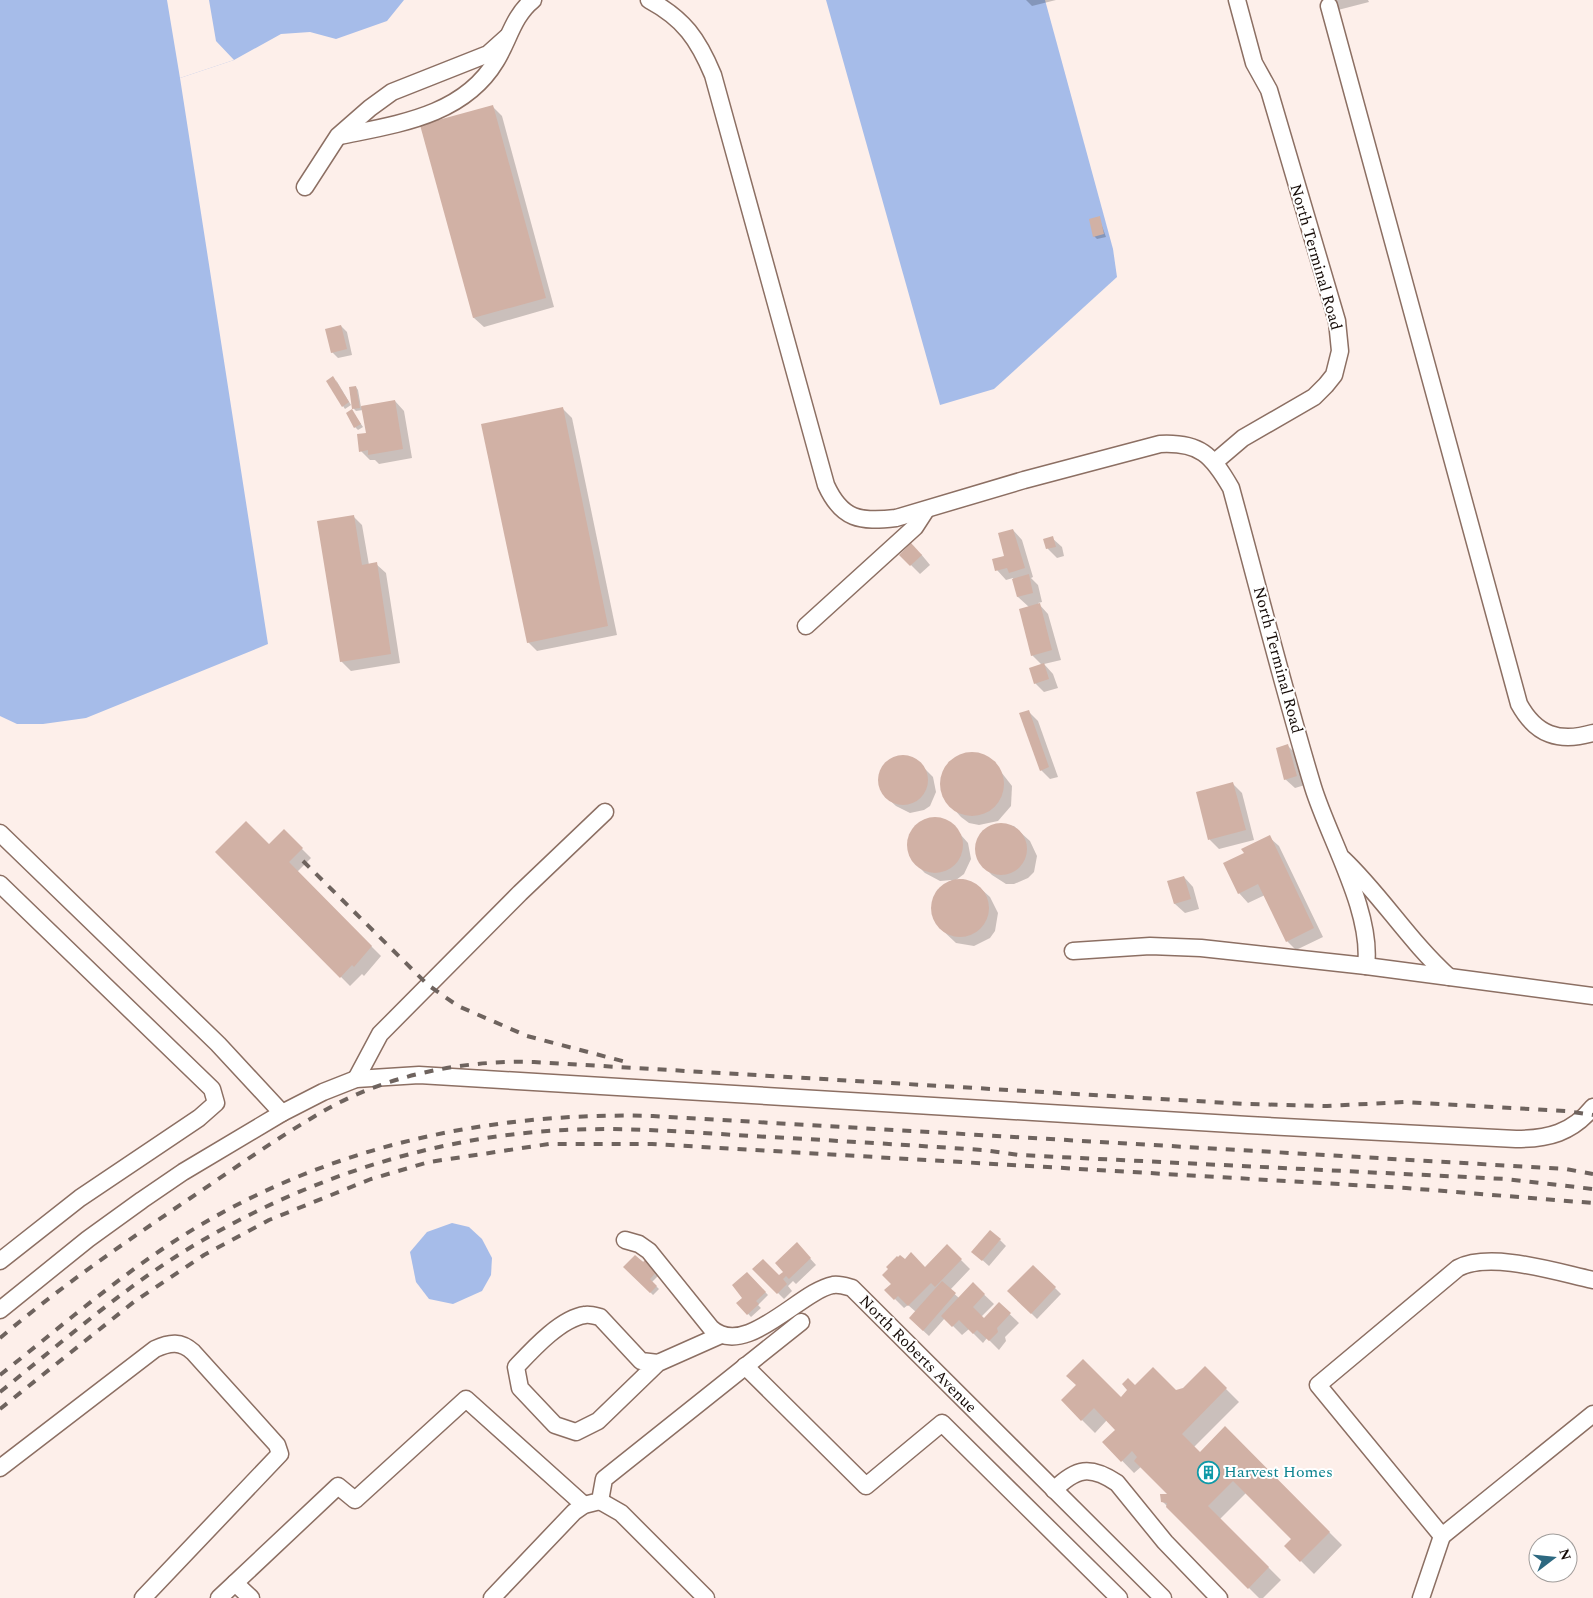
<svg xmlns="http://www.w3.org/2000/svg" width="1593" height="1598" viewBox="0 0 1593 1598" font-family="Spectral,serif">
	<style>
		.water { fill: #a6bce9 }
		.pier { fill: #fdefea }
		.shadow { fill: #0003 }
		.building { fill: #d1b1a5 }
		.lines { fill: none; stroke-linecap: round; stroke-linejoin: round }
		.minor-casing { stroke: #8c6f63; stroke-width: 19 }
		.minor { stroke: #fff; stroke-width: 16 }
		.rail { stroke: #6e635e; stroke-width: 4; stroke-dasharray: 9 9; stroke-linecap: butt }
		.labels { text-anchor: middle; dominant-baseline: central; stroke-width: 4; stroke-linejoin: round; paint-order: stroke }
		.street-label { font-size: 16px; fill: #140a06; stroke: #fff }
		.culture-label { font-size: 16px; fill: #0d838f; stroke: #fff; text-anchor: start }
	</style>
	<rect width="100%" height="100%" fill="#fdefea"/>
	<g class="water">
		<polygon points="0,0 404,0 387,21 336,39 310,32 281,34 234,60 180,78 268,644 86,718 43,724 17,724 0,716"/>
		<polygon points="826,0 1045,0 1113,249 1117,277 994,389 940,405"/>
		<polygon points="452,1223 469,1227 482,1239 492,1258 491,1275 482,1291 453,1304 429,1299 416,1282 410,1252 427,1232"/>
	</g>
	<polygon class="pier" points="167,0 209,0 216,41 234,60 180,78"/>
	<g class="shadow">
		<polygon points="1026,0 1056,0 1032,6"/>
		<polygon points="1328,0 1368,0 1369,2 1338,10"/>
		<polygon points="492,106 502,116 554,307 484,327 474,318 421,126"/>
		<polygon points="1099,218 1106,237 1097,239 1094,236"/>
		<polygon points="341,326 347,332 352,355 338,358 332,352"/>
		<polygon points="336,380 351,405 345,409 343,406"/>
		<polygon points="356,387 358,390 361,407 395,401 404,411 412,458 379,464 375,460 370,460 361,451 367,434 363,410 356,411 354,409"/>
		<polygon points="562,408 572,418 617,635 537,651 528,642"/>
		<polygon points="352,411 363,427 358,430 355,427"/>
		<polygon points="353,516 362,525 369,565 376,564 386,573 400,663 351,671 341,661"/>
		<polygon points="1013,530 1022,540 1033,577 1031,578 1038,585 1042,602 1038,603 1048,614 1061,660 1044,664 1053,674 1058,688 1044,692 1035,683 1042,665 1032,655 1029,607 1018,597 1013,578 1006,580 997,570 1006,557"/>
		<polygon points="1052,538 1062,547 1064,556 1057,558 1048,549 1045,540"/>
		<polygon points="921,554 930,565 920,574 901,555"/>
		<polygon points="1028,711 1038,721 1058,777 1050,779 1041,770"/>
		<polygon points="1288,746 1297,755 1305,785 1295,788 1285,779"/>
		<polygon points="972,753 991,759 1012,786 1011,806 998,821 979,825 969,823 961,817 944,798 941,788 942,778 945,768 952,760"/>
		<polygon points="904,756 918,762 933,777 936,792 930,806 924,810 910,813 896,806 886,797 879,782 883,766 896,757"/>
		<polygon points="1233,784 1242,793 1254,840 1219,849 1210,840 1197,793"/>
		<polygon points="929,819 937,819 953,826 968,843 971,859 964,874 956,880 963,879 980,888 990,897 998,913 995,931 990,938 974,946 956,943 939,927 932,909 937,890 952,880 940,881 925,873 915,863 908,846 914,829"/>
		<polygon points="997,824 1014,826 1020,832 1030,841 1037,856 1034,872 1028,878 1014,884 1006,884 992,875 982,865 976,849 982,833"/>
		<polygon points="284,831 311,858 297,872 381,956 364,976 362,974 350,986 217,852 269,845"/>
		<polygon points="1269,837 1279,846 1323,937 1296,950 1287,941 1265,895 1248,903 1239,893 1245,854"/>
		<polygon points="1184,877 1193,887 1199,909 1185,913 1175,904 1169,882"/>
		<polygon points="1000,1240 1006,1246 989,1266 979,1257"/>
		<polygon points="797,1244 816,1265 796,1284 793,1281 788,1286 792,1291 784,1299 754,1269 779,1277 785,1272"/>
		<polygon points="947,1246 970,1269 950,1290 959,1298 973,1284 994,1304 981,1317 984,1320 999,1304 1019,1323 1005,1337 1006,1341 999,1350 987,1338 983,1343 969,1329 962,1335 945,1318 929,1336 916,1324 916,1312 908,1305 904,1308 886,1290 892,1284 905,1260 925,1268"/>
		<polygon points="635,1256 660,1274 652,1282 659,1289 653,1295 625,1267"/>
		<polygon points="1033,1266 1061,1294 1037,1319 1009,1291"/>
		<polygon points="747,1273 768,1295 758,1305 761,1308 751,1317 738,1303 744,1298"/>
		<polygon points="1205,1368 1239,1402 1194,1447 1200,1453 1225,1428 1342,1545 1314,1574 1286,1546 1292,1539 1246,1493 1220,1519 1281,1580 1263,1598 1259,1598 1162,1501 1170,1495 1142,1466 1134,1473 1104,1442 1116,1430 1107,1420 1095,1433 1062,1400 1121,1398 1135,1387 1176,1391 1184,1389"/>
	</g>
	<g class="building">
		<polygon points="493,105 546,298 473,318 420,125"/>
		<polygon points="1100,216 1104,234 1093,237 1089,219"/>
		<polygon points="341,325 347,349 331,353 325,329"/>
		<polygon points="333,376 349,402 342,407 326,381"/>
		<polygon points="356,386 360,408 352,409 349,387"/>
		<polygon points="395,400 403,449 368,455 368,450 359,452 357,434 366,433 361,406"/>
		<polygon points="563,407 608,626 527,643 481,424"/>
		<polygon points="352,409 361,424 354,428 346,413"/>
		<polygon points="354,515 362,565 377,562 391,654 340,662 317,521"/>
		<polygon points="1013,529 1025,568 1009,573 1007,568 995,571 992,559 1004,556 998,533"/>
		<polygon points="1053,536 1056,547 1046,549 1043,539"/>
		<polygon points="911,543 922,555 910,566 899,555"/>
		<polygon points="1029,574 1033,593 1017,597 1012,579"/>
		<polygon points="1040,603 1052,650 1031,656 1019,609"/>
		<polygon points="1044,663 1049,679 1034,684 1029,668"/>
		<polygon points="1029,710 1049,767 1040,771 1019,713"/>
		<polygon points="1288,744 1297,776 1284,780 1276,748"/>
		<circle cx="972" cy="784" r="32"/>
		<circle cx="903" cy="780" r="25"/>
		<polygon points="1233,782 1246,830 1208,840 1196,792"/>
		<circle cx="935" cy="845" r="28"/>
		<polygon points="246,821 269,844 284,829 303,848 289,862 372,946 354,967 352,965 340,978 215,852"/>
		<circle cx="1001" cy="849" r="26"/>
		<polygon points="1270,835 1314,928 1286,942 1258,884 1238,894 1223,863 1244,853 1241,849"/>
		<polygon points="1184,876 1191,899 1174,904 1167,881"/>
		<circle cx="960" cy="908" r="29"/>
		<polygon points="990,1230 1001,1239 982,1261 971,1252"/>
		<polygon points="797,1242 811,1258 789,1279 786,1276 783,1279 787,1284 777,1294 752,1269 763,1259 779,1275 783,1272 775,1263"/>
		<polygon points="947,1244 962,1259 935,1287 931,1283 908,1306 898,1296 894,1300 884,1290 891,1284 882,1275 888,1269 886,1267 897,1256 898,1257 900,1255 905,1259 911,1252 925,1267"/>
		<polygon points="635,1255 643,1262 646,1259 658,1270 650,1279 657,1286 650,1293 623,1267"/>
		<polygon points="1033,1265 1056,1287 1031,1314 1007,1291"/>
		<polygon points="747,1272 766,1292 756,1301 759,1304 747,1315 736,1303 742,1298 732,1285"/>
		<polygon points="942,1281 956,1293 923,1331 909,1318"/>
		<polygon points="973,1282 985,1294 973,1307 984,1318 999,1302 1011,1313 997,1328 998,1332 989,1341 977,1330 973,1334 959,1320 952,1327 941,1316"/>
		<polygon points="1083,1359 1121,1397 1127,1390 1122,1384 1128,1378 1135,1385 1153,1367 1176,1390 1183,1388 1205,1366 1227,1388 1182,1434 1200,1452 1225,1426 1330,1532 1300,1562 1284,1546 1291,1539 1233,1481 1208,1506 1269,1567 1248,1589 1166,1507 1167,1503 1161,1502 1160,1494 1167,1494 1134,1461 1137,1457 1132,1451 1121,1462 1102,1442 1115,1430 1094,1408 1081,1421 1061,1400 1076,1385 1066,1376"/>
	</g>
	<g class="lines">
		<defs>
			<g id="minor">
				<path d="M649 0C684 19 698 39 713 75L826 485C842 520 860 522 896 518L1024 480 1160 444C1200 442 1212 455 1231 488 1258 587 1283 688 1313 787 1329 839 1373 912 1366 966"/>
				<path d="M1329 6 1519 704C1536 735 1559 743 1593 733"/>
				<path d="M340 136C397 124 463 116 496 61 509 40 513 16 533 0"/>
				<polyline points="305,187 338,136 370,108 392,92 488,54 507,37"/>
				<polyline points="1216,461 1243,438 1314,397 1326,385 1334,375 1340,351 1337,321 1269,90 1254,63 1237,0"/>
				<polyline points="806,626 915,527 926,510"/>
				<polyline points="0,833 218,1044 282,1113"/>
				<path d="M1343 859C1381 895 1409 941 1449 977"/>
				<polyline points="0,884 212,1089 216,1103 199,1118 80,1198 0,1261"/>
				<polyline points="1073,951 1150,946 1201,948 1366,966 1593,996"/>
				<polyline points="356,1079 380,1034 520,893 605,812"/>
				<path d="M625 1240 639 1244 649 1251 711 1328C745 1360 800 1291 833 1285 840 1284 845 1286 852 1288L1163 1598"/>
				<path d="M0 1310 88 1239 142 1200 183 1172 282 1113 323 1092 356 1079 419 1075 1248 1125 1516 1139C1548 1139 1572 1133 1593 1107"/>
				<path d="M658 1363 598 1421 576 1432 555 1425 520 1388 516 1367C532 1350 561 1318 585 1315 589 1314 596 1316 600 1317L641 1361 658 1363 721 1335"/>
				<polyline points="745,1366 866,1486 942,1423 1119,1598"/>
				<path d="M0 1468 155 1349C170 1342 181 1341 193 1352L277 1445 280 1454 143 1598"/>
				<path d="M1054 1490C1076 1468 1090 1465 1117 1483L1165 1542 1219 1598"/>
				<polyline points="600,1501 621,1513 706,1598"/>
				<polyline points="1442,1536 1593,1414"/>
				<polyline points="235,1583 338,1486 355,1500 466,1399 584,1505"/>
				<polyline points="219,1598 235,1583 251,1598"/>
				<polyline points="492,1598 574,1512 584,1505 600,1501 604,1479 801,1322"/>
				<path d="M1421 1598 1442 1536 1318 1385 1458 1268C1491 1251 1556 1272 1593 1280"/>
			</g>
		</defs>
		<use href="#minor" class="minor-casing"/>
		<use href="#minor" class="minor"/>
		<g class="rail">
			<polyline points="303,861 428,985 458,1006 527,1036 626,1062"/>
			<path d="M0 1338C60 1287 124 1243 189 1199 235 1168 281 1135 329 1108 391 1074 465 1060 534 1062L1246 1104 1327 1106 1404 1102 1566 1111 1593 1115"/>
			<path d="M0 1375C53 1333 105 1288 161 1250 307 1151 478 1111 653 1116L1566 1169 1593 1174"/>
			<path d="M0 1392C66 1339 130 1282 203 1240 313 1176 438 1136 565 1130 627 1127 689 1132 750 1136 828 1140 906 1145 983 1150L1019 1155 1506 1179 1593 1189"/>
			<polyline points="0,1409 135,1301 204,1255 269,1220 371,1179 429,1162 549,1144 652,1144 1406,1188 1593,1203"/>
		</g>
	</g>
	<defs>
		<symbol id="building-ring" viewBox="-11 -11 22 22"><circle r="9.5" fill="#fff" stroke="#0f9aa8" stroke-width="1.5"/><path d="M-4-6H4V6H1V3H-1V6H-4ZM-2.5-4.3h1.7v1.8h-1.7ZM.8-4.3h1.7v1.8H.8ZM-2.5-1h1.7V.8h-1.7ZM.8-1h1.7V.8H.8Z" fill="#0f9aa8"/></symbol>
	</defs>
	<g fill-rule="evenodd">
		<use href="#building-ring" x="1196" y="1460" width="25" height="25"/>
	</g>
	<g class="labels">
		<g class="street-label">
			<text transform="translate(1316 257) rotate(74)">North Terminal Road</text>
			<text transform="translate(1278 660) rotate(75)">North Terminal Road</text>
			<text transform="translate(918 1354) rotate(45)">North Roberts Avenue</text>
		</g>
		<g class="culture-label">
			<text x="1224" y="1472">Harvest Homes</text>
		</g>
	</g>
	<g transform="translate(1553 1558) rotate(74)"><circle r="24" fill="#ffffff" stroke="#a19d9b"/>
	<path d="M0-4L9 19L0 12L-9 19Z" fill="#2d6981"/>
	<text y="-8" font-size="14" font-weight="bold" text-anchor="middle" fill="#140a06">N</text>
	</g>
</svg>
